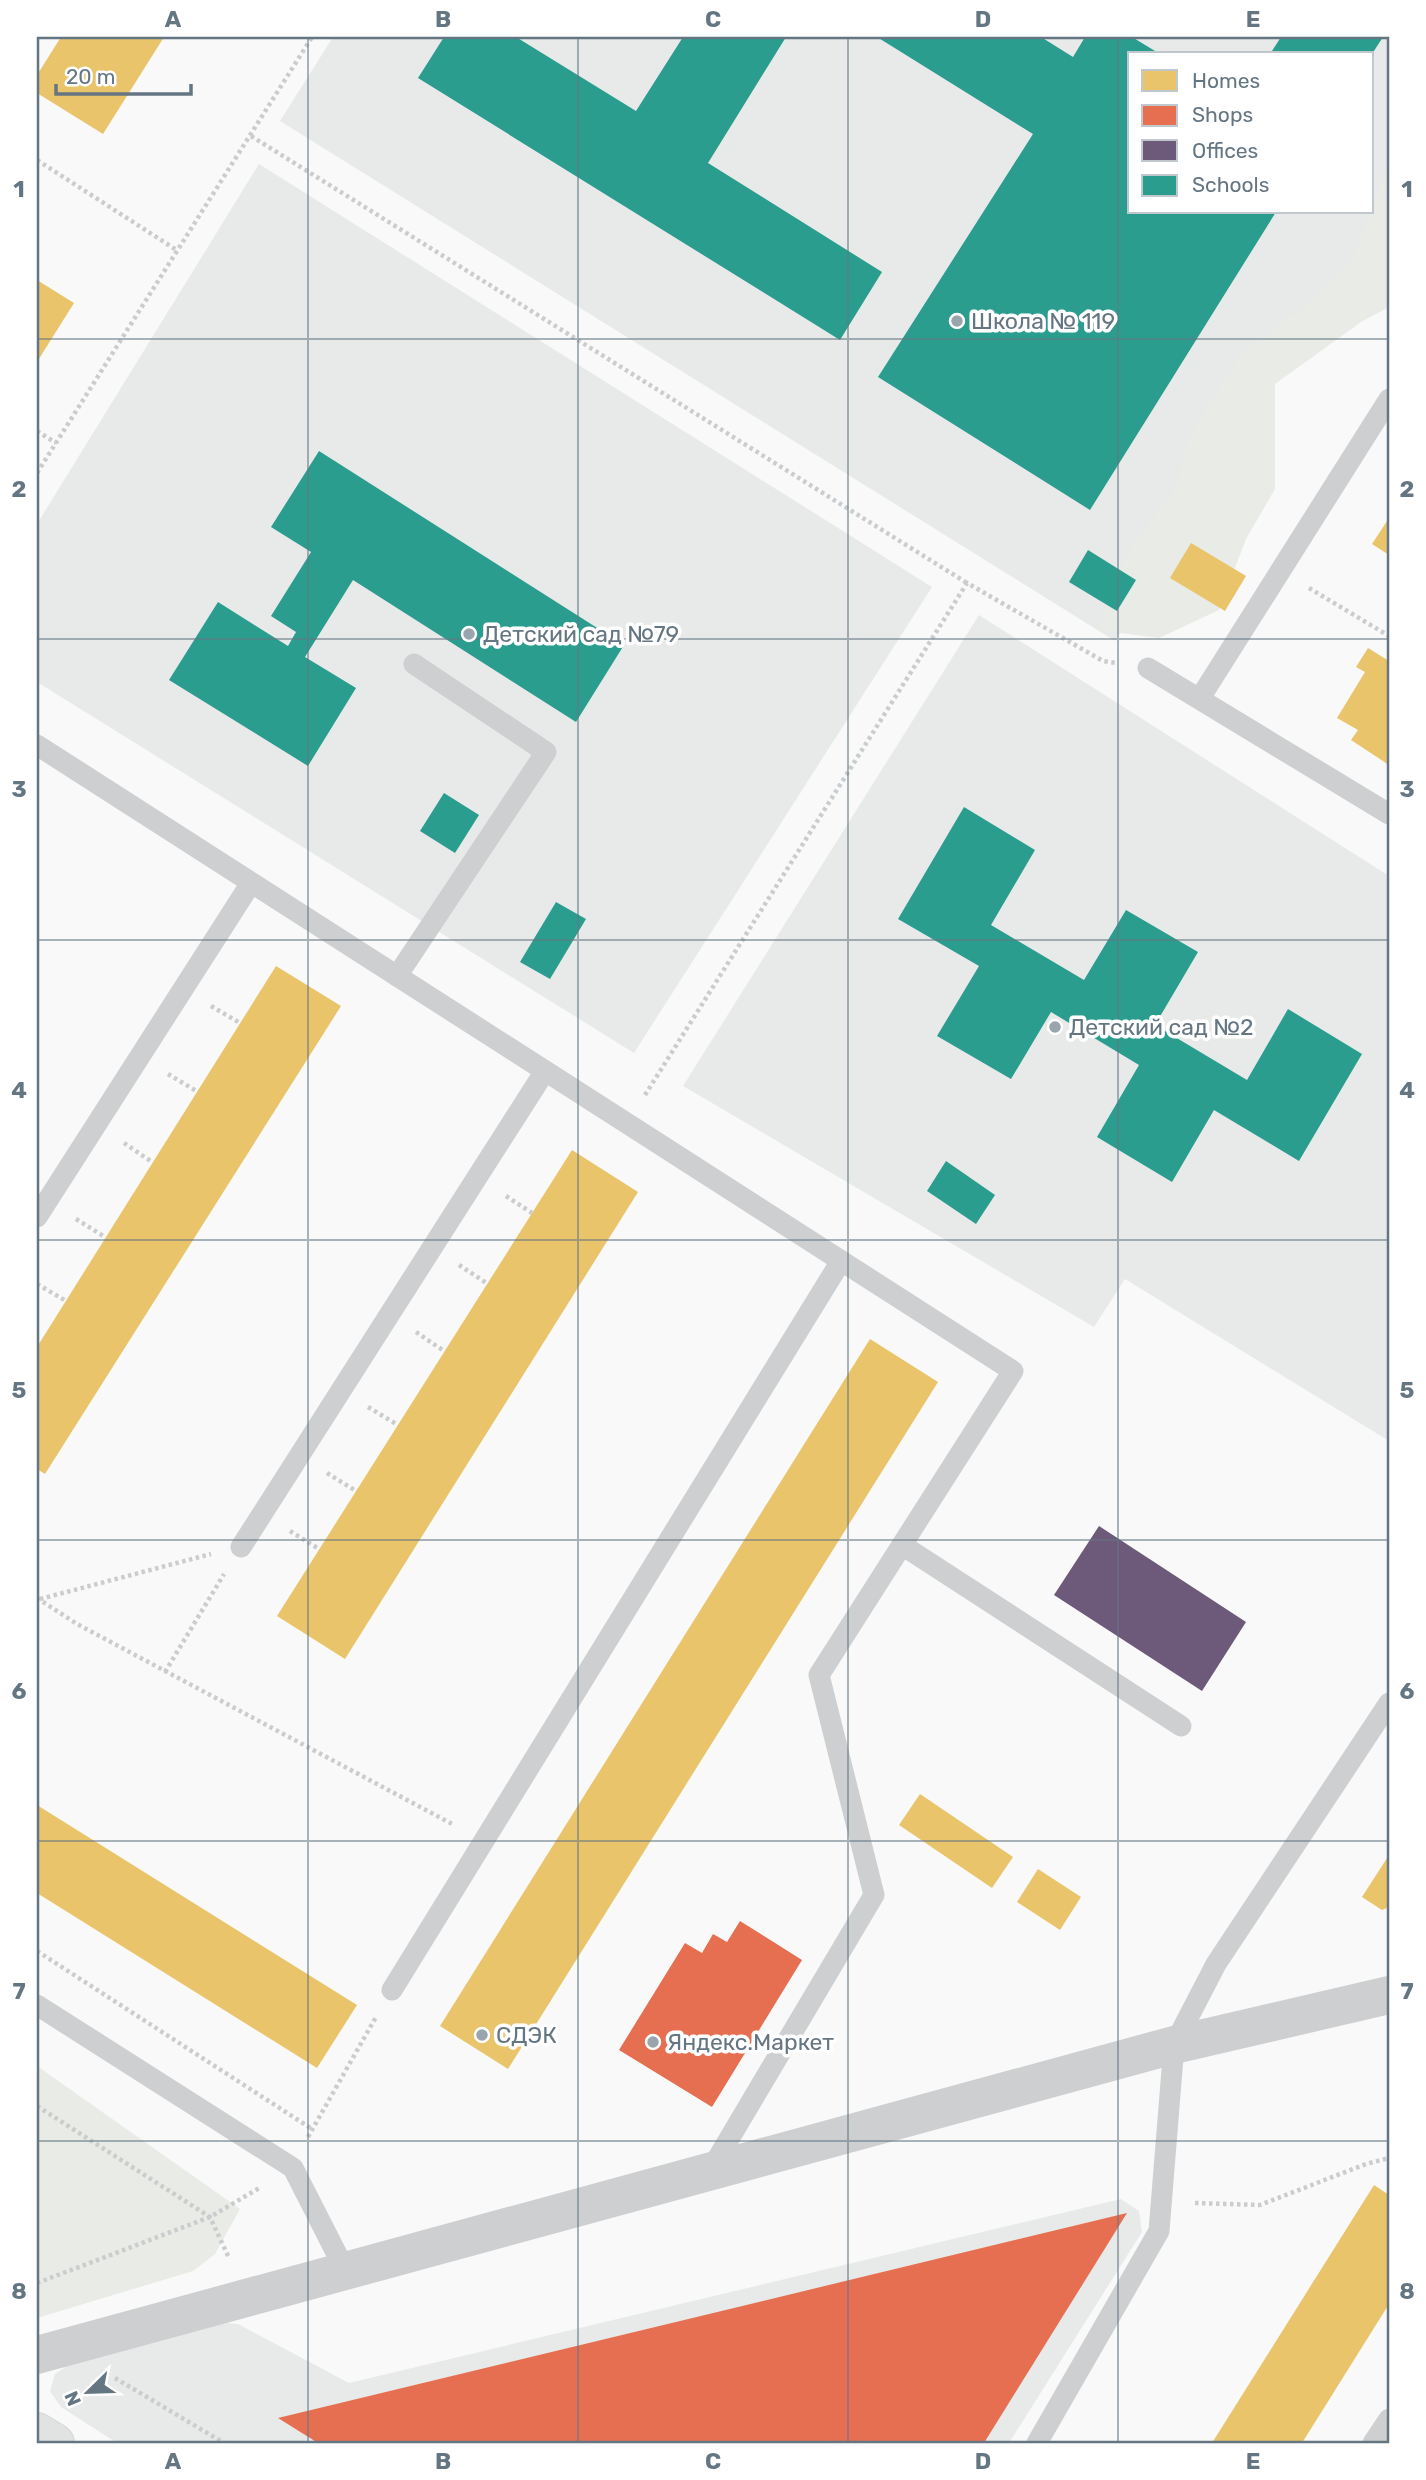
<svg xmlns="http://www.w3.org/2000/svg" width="1426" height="2480" viewBox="0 0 1426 2480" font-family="Rubik,sans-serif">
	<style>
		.built { fill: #e8e9e9; fill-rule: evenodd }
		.green { fill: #e8ebe6 }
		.homes { fill: #e9c46a }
		.shops { fill: #e76f51 }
		.offices { fill: #6d597a }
		.schools { fill: #2a9d8f }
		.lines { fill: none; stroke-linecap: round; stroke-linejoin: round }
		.secondary-casing { stroke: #d5d6d7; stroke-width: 40 }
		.path { stroke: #cbcccd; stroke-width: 4.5; stroke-dasharray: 3.5 3.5; stroke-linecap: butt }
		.lane { stroke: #cecfd0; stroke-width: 21 }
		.street { stroke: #cecfd0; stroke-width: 38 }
		.secondary { stroke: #e1e2e2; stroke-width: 38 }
		.grid { fill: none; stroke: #657683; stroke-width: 2; stroke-opacity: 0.55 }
		.poi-dot { fill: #99a4ac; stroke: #fff; stroke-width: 2.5 }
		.labels { text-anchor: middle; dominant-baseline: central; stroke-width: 7; stroke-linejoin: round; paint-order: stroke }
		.poi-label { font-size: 23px; fill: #657683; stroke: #fff; text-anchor: start }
		.neatline { fill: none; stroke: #657683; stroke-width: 2.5 }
		.grid-label { font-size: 23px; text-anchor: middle; font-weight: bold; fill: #657683 }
	</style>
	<rect width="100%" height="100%" fill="#f9f9f9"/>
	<g class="built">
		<path d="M333 37H1389V200L1115 641 280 121ZM1130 54H1372V212H1130Z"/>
		<polygon points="259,164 932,587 634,1053 37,682 37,524"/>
		<polygon points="979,615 1389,876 1389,1441 1125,1279 1094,1327 683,1086"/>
		<polygon points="1121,2199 1139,2211 1142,2232 1009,2443 117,2443 61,2407 50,2391 55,2374 80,2357 214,2322 238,2324 349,2383"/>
	</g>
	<g class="green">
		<polygon points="1389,164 1389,307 1361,322 1275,384 1275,489 1246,539 1219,610 1159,638 1098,630 1129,550 1175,489 1189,437 1240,355 1296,313 1353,258"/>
		<polygon points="37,2066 240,2209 215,2254 193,2271 37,2318"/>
	</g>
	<g class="homes">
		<polygon points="61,37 164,37 103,134 37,93 37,75"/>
		<polygon points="37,280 74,303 37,362"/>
		<polygon points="1389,518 1389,555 1372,544"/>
		<polygon points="1191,543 1246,576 1225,611 1170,578"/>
		<polygon points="1368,648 1389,661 1389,765 1351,740 1358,730 1337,718 1365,672 1356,667"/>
		<polygon points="276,966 341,1006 45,1474 37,1469 37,1347"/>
		<polygon points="572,1150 638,1192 345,1659 277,1616"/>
		<polygon points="870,1339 938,1382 508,2069 440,2026"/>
		<polygon points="920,1794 1013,1857 992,1888 899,1825"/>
		<polygon points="37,1805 357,2005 317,2068 37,1893"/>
		<polygon points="1389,1855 1389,1907 1382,1910 1362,1897"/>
		<polygon points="1038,1869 1081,1897 1060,1930 1017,1902"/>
		<polygon points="1374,2185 1389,2195 1389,2304 1302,2443 1212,2443"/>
	</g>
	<g class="shops">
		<polygon points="740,1921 802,1960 712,2107 619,2050 685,1943 702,1953 713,1934 727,1942"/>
		<polygon points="1127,2213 984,2443 318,2443 278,2418"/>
	</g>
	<polygon class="offices" points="1099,1526 1246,1622 1202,1691 1054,1595"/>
	<g class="schools">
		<polygon points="444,37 516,37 636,111 683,37 786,37 708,163 882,272 840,340 418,78"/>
		<polygon points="877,37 1041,37 1073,57 1085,37 1132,37 1160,54 1130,54 1130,212 1276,212 1090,510 878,377 1033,134"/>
		<polygon points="1281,37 1383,37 1372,54 1270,54"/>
		<polygon points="319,451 624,645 576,722 353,580 305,657 356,688 308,766 169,680 218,602 288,646 296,632 271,616 311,552 271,527"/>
		<polygon points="1088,550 1136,580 1117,611 1069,582"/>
		<polygon points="444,793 479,815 455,853 420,831"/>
		<polygon points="964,807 1035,850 991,925 1084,980 1126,910 1198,952 1155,1025 1247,1080 1288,1009 1362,1054 1299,1161 1214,1110 1172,1182 1097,1137 1139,1065 1051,1012 1011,1079 937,1036 979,966 898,919"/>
		<polygon points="556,902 586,919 550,979 520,962"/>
		<polygon points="946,1161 995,1195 976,1224 927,1191"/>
	</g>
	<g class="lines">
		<defs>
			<polyline id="secondary" points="37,2432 55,2443"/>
		</defs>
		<use href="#secondary" class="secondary-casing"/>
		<g class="path">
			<polyline points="251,136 967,583"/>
			<polyline points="37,160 178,251"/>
			<polyline points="37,431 56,443"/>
			<polyline points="37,473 312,37"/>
			<polyline points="1309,588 1389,636"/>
			<polyline points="211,1006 240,1023"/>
			<polyline points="168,1074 198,1092"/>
			<polyline points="645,1095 967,583 1103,661 1116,663"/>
			<polyline points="124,1143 152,1162"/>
			<polyline points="506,1196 532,1213"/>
			<polyline points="76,1219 105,1237"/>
			<polyline points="459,1265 488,1284"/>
			<polyline points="37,1284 66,1301"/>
			<polyline points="416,1332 444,1351"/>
			<polyline points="368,1407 398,1425"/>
			<polyline points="327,1473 356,1491"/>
			<polyline points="290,1531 319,1549"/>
			<polyline points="37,1598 77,1624 454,1825"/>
			<polyline points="40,1599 211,1554"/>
			<polyline points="165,1672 224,1574"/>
			<polyline points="37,1951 312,2129"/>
			<polyline points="37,2106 210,2217 229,2258"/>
			<polyline points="308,2137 376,2017"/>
			<polyline points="1195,2203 1260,2205 1366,2164 1389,2158"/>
			<polyline points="37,2283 210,2217 261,2187"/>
			<polyline points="115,2378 224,2443"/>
		</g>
		<g class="lane">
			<polyline points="1148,668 1389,814"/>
			<polyline points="1200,698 1389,399"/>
			<polyline points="37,745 1013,1371 819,1675 874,1895 710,2171"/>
			<polyline points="397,976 546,752 414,664"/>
			<polyline points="37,1217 251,883"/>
			<polyline points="902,1545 1181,1726"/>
			<polyline points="241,1547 545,1071"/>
			<polyline points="392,1990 841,1261"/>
			<polyline points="37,2005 293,2168 346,2272"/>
			<polyline points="1037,2443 1159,2231 1174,2045 1216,1964 1389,1703"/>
			<polyline points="1373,2443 1389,2419"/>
		</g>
		<polyline class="street" points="37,2355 1174,2045 1389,1995"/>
		<use href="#secondary" class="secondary"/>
	</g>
	<path class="grid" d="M308 37V2443M578 37V2443M848 37V2443M1118 37V2443M37 339H1389M37 639H1389M37 940H1389M37 1240H1389M37 1540H1389M37 1841H1389M37 2141H1389"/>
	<g class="poi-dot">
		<circle cx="957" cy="321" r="7"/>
		<circle cx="469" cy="634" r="7"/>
		<circle cx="1055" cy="1027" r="7"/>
		<circle cx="482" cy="2035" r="7"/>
		<circle cx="653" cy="2042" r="7"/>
	</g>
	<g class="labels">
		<g class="poi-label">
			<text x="971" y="321">Школа № 119</text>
			<text x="483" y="634">Детский сад №79</text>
			<text x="1069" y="1027">Детский сад №2</text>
			<text x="496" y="2035">СДЭК</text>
			<text x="667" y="2042">Яндекс.Маркет</text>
		</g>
	</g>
	<rect width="1426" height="2480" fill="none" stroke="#ffffff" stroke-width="77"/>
	<rect x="1128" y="52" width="245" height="161" fill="#ffffff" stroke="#c1c8cd" stroke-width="2"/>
	<rect x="1142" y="70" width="35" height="21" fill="#e9c46a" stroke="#c1c8cd" stroke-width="2"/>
	<text x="1192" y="88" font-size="21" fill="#657683">Homes</text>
	<rect x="1142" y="105" width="35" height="21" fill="#e76f51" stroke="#c1c8cd" stroke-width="2"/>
	<text x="1192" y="122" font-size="21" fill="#657683">Shops</text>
	<rect x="1142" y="140" width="35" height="21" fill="#6d597a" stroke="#c1c8cd" stroke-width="2"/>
	<text x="1192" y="158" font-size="21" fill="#657683">Offices</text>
	<rect x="1142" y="175" width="35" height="21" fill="#2a9d8f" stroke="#c1c8cd" stroke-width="2"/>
	<text x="1192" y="192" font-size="21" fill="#657683">Schools</text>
	<g transform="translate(88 2392) rotate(247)" stroke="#ffffff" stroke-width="5" paint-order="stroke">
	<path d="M0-5L12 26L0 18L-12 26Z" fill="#657683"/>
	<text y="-10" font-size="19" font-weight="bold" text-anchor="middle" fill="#657683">N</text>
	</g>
	<path d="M56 84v10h135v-10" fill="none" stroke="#657683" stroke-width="3.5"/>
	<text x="66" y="84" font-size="21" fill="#657683" stroke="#ffffff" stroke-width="5" paint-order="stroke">20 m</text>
	<rect x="38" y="38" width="1350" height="2404" class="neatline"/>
	<g class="grid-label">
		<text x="173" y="27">A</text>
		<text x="443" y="27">B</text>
		<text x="713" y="27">C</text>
		<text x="983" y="27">D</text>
		<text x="1253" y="27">E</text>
		<text x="19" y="197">1</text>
		<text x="1407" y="197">1</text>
		<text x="19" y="497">2</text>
		<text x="1407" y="497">2</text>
		<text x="19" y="797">3</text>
		<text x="1407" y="797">3</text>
		<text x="19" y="1098">4</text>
		<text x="1407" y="1098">4</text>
		<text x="19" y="1398">5</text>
		<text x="1407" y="1398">5</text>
		<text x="19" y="1699">6</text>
		<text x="1407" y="1699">6</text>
		<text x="19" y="1999">7</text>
		<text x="1407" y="1999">7</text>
		<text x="19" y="2299">8</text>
		<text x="1407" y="2299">8</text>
		<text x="173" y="2469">A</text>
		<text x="443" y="2469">B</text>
		<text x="713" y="2469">C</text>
		<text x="983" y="2469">D</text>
		<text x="1253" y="2469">E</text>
	</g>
</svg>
